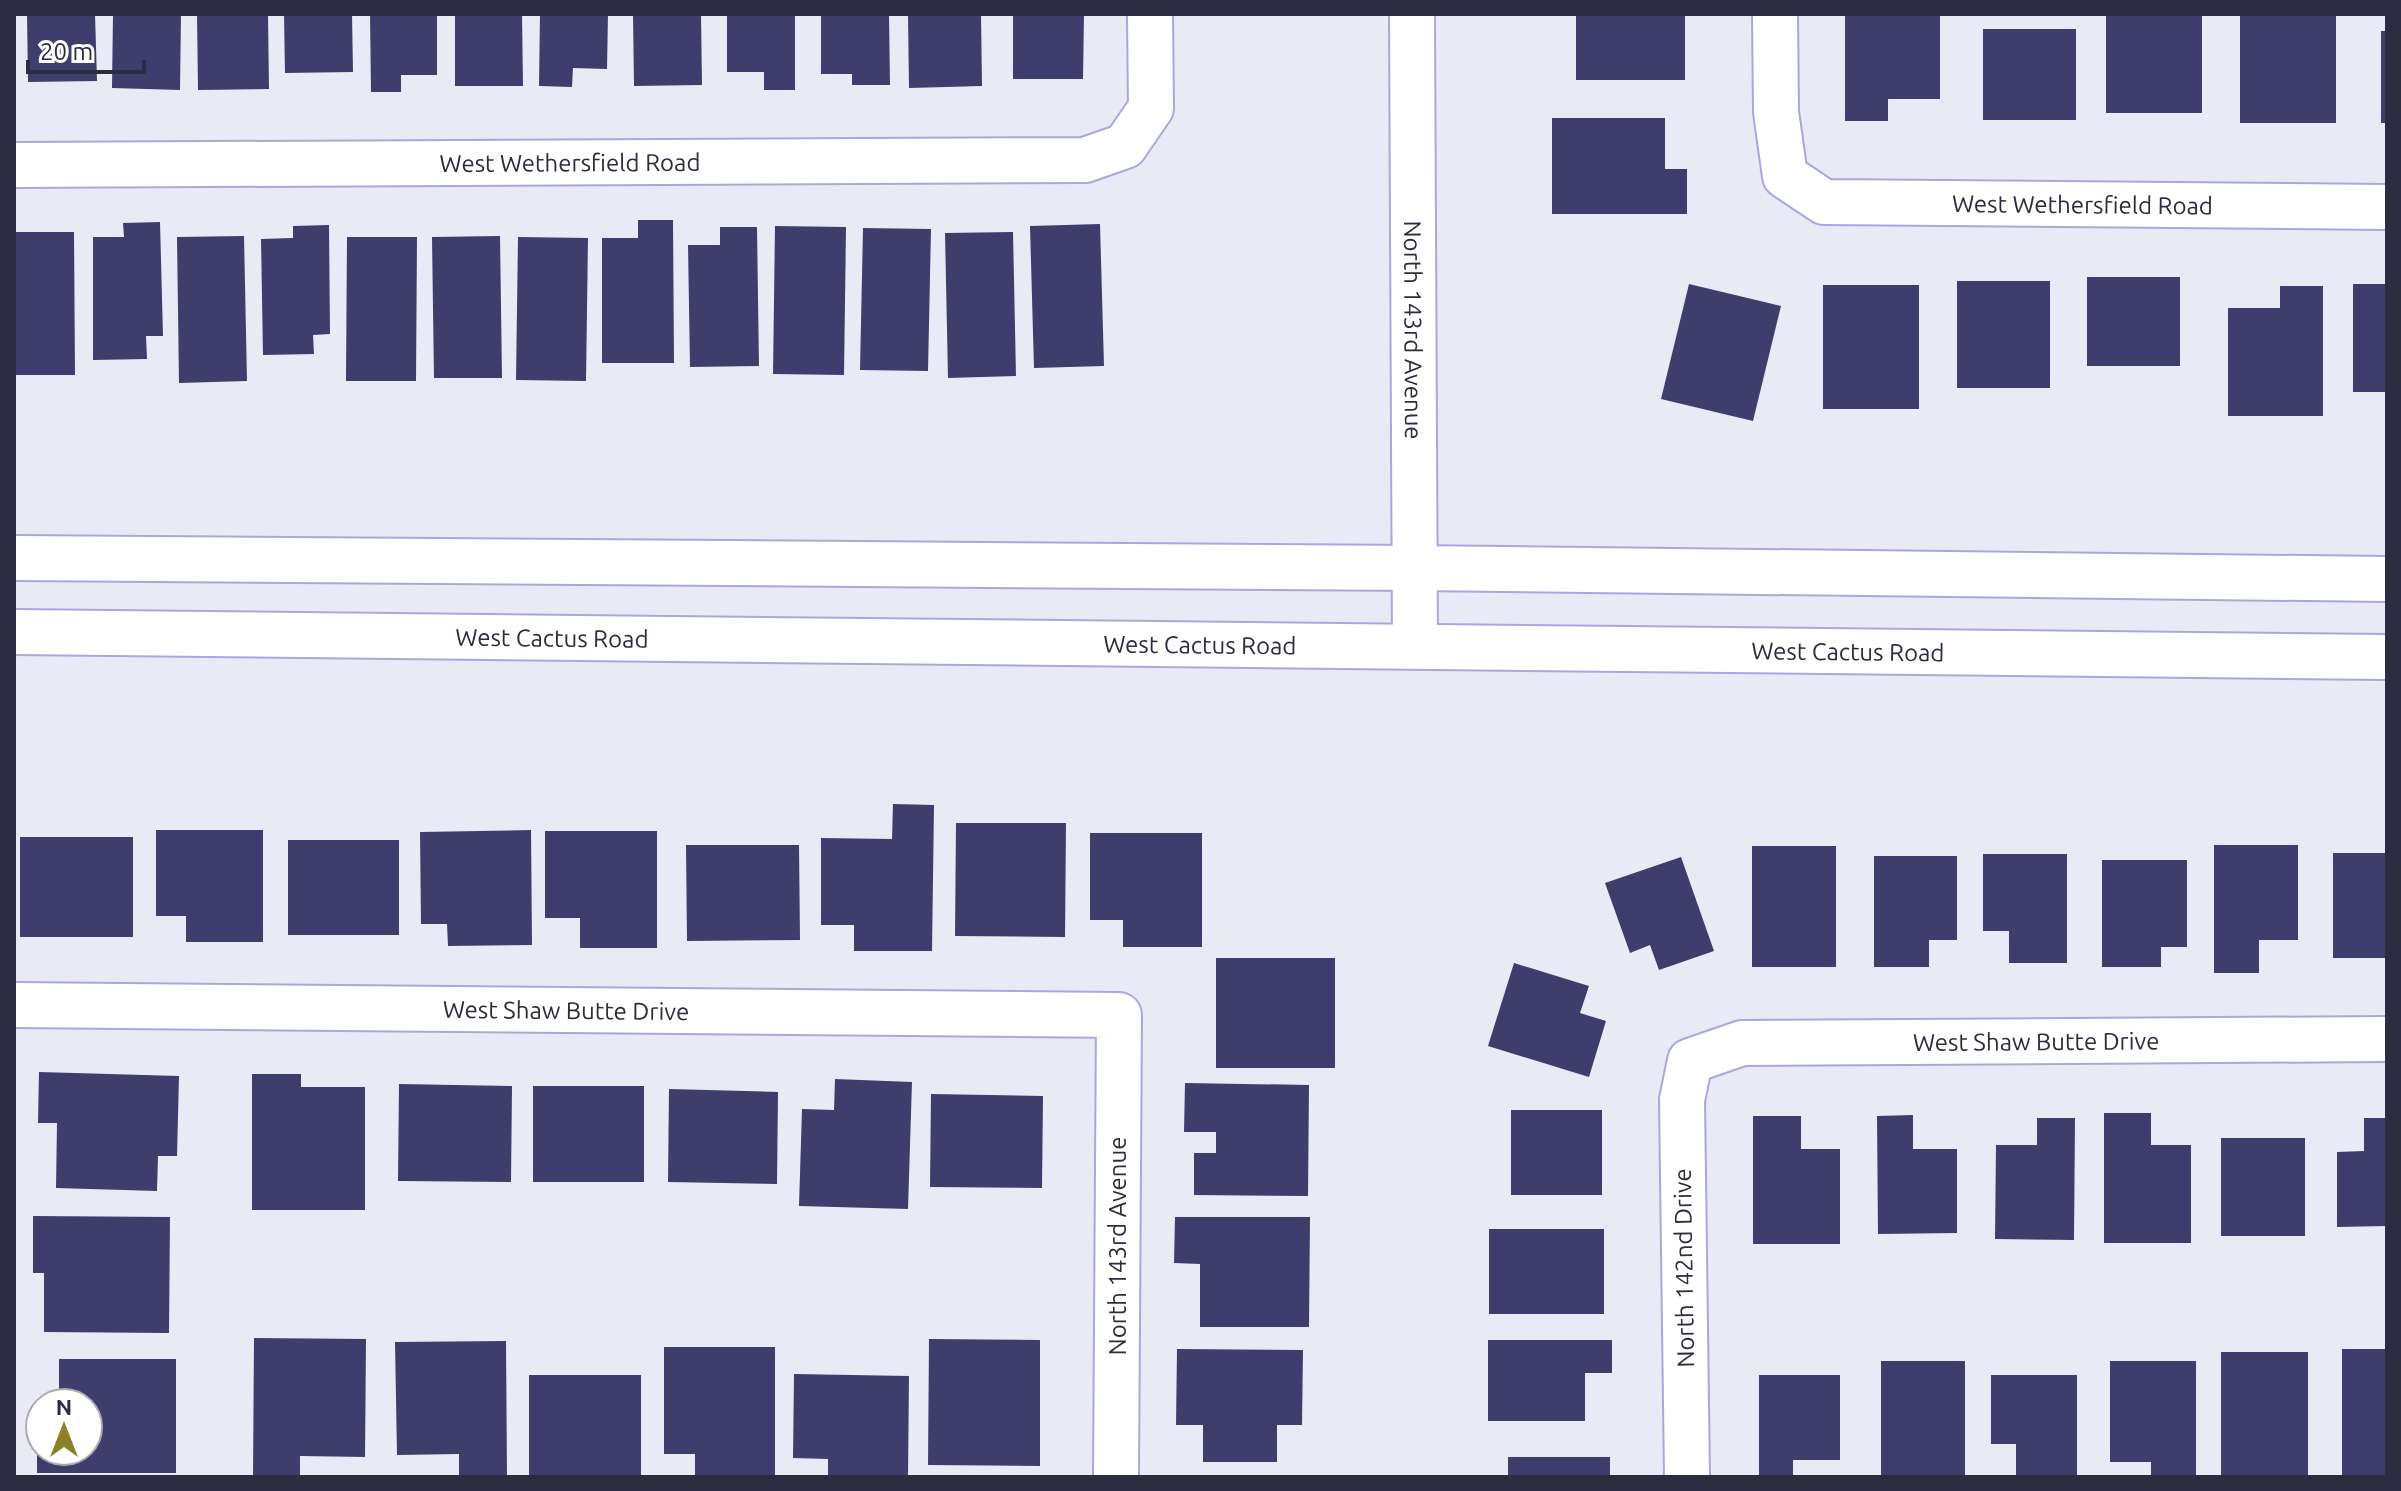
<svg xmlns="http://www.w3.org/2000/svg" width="2401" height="1491" viewBox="0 0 2401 1491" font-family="Ubuntu,sans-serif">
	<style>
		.building { fill: #3f3d6b }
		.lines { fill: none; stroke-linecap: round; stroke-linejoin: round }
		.minor-casing { stroke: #a8a8dd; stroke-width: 48 }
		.major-casing { stroke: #a8a8dd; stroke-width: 48 }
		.minor { stroke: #fff; stroke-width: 44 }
		.major { stroke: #fff; stroke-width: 44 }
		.labels { text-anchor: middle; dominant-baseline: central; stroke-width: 8; stroke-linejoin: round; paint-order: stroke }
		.street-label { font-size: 24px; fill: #2c2c41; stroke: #fff }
	</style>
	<rect width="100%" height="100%" fill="#e9eaf5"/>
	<g class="building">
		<polygon points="27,14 95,14 97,81 28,82"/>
		<polygon points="113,14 181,14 180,90 112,88"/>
		<polygon points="197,14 268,14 269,89 198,90"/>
		<polygon points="284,14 352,14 353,72 285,73"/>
		<polygon points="370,14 437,14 437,75 401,75 401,92 371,92"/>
		<polygon points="455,14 522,14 523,86 455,86"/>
		<polygon points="540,14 608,14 607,69 573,68 572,87 539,86"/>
		<polygon points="633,14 701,14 702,85 634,86"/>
		<polygon points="727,14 795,14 795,90 764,90 764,72 727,72"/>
		<polygon points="821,14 889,14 890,85 852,85 852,74 821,74"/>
		<polygon points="908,14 981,14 982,86 909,88"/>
		<polygon points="1013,14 1084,14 1083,79 1013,79"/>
		<rect x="1576" y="14" width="109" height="66"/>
		<polygon points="1845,14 1940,14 1940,99 1888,99 1888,121 1845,121"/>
		<rect x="2106" y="14" width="96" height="99"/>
		<rect x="2240" y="14" width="96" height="109"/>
		<rect x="1983" y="29" width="93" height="91"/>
		<rect x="2381" y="31" width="6" height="92"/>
		<polygon points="1552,118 1665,118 1665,169 1687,169 1687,214 1552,214"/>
		<polygon points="638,220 673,220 674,363 602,363 602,238 638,238"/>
		<polygon points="160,222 163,336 146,336 147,359 93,360 93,237 124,237 123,223"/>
		<polygon points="1100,224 1104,366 1034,368 1030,226"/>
		<polygon points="329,225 330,334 313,335 314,354 263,355 261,239 293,238 293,226"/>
		<polygon points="775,226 846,227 844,375 773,374"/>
		<polygon points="720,227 757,227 759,366 690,367 688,245 720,245"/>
		<polygon points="863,228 931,229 928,371 860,370"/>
		<polygon points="14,232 74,232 75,375 14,375"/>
		<polygon points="1013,232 1016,376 948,378 945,233"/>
		<polygon points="244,236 247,381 179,383 177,237"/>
		<polygon points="500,236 502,378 434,378 432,237"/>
		<polygon points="347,237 417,237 416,381 346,381"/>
		<polygon points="518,237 588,238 586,381 516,380"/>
		<rect x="2087" y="277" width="93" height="89"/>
		<rect x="1957" y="281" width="93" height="107"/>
		<polygon points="1689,284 1781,306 1753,421 1661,399"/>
		<rect x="2353" y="284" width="34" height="108"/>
		<rect x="1823" y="285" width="96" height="124"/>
		<polygon points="2280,286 2323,286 2323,416 2228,416 2228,308 2280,308"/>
		<polygon points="893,804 934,805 932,951 854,951 854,925 821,925 821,838 892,839"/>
		<polygon points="956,823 1066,823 1065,937 955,936"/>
		<polygon points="156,830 263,830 263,942 186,942 186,916 156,916"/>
		<polygon points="531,830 532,945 448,946 447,924 421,924 420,832"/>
		<polygon points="545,831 657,831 657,948 580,948 580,918 545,918"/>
		<polygon points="1090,833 1202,833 1202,947 1123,947 1123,920 1090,920"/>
		<rect x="20" y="837" width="113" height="100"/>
		<rect x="288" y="840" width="111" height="95"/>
		<polygon points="686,845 799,845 800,940 687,941"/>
		<polygon points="2214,845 2298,845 2298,940 2259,940 2259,973 2214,973"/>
		<rect x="1752" y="846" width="84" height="121"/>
		<rect x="2333" y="853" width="54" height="105"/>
		<polygon points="1983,854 2067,854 2067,963 2009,963 2009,931 1983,931"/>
		<polygon points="1874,856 1957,856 1957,940 1929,940 1929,967 1874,967"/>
		<polygon points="1681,857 1714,951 1659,970 1650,945 1630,953 1605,883"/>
		<polygon points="2102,860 2187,860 2187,947 2161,947 2161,967 2102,967"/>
		<rect x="1216" y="958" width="119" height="110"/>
		<polygon points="1514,963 1589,986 1580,1013 1606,1021 1589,1077 1488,1046"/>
		<polygon points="39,1072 179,1076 177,1156 158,1156 157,1191 56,1188 57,1123 38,1123"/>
		<polygon points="252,1074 301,1074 301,1087 365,1087 365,1210 252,1210"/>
		<polygon points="835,1079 912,1082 908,1209 799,1206 802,1109 834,1110"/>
		<polygon points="1185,1083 1309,1085 1308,1196 1194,1195 1194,1153 1216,1153 1216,1132 1184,1132"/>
		<polygon points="399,1084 512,1086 511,1182 398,1181"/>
		<rect x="533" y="1086" width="111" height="96"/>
		<polygon points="669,1089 778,1092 777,1184 668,1182"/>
		<polygon points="931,1094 1043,1096 1042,1188 930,1187"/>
		<rect x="1511" y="1110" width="91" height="85"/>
		<polygon points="2104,1113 2151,1113 2151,1145 2191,1145 2191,1243 2104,1243"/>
		<polygon points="1913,1115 1913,1149 1957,1149 1957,1233 1878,1234 1877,1116"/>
		<polygon points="1753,1116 1801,1116 1801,1149 1840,1149 1840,1244 1753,1244"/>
		<polygon points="2037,1118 2075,1118 2074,1240 1995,1239 1996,1145 2037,1145"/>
		<polygon points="2364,1118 2387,1118 2387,1226 2337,1227 2337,1152 2364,1151"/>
		<rect x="2221" y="1138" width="84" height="98"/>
		<polygon points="33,1216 170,1217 169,1333 44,1332 44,1273 33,1273"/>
		<polygon points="1175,1217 1310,1217 1309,1327 1200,1327 1200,1264 1174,1263"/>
		<rect x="1489" y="1229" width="115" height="85"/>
		<polygon points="254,1338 366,1339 365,1457 300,1456 300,1477 253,1477"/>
		<polygon points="929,1339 1040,1340 1040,1466 928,1465"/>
		<polygon points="1488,1340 1612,1340 1612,1373 1585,1373 1585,1421 1488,1421"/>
		<polygon points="506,1341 507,1477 459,1477 459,1454 397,1455 395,1342"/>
		<polygon points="664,1347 775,1347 775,1477 695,1477 695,1454 664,1454"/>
		<polygon points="1177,1349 1303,1350 1302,1425 1277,1425 1277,1462 1203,1462 1203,1425 1176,1425"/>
		<rect x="2342" y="1349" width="45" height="127"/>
		<rect x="2221" y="1352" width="87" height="125"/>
		<polygon points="59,1359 176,1359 176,1473 37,1473 37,1427 40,1427 40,1451 88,1451 88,1403 59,1403"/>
		<rect x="1881" y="1361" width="84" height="116"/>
		<polygon points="2110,1361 2196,1361 2196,1477 2151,1477 2151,1462 2110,1462"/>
		<polygon points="794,1374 909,1376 908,1477 828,1477 828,1459 793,1458"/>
		<rect x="529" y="1375" width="112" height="101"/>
		<polygon points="1759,1375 1840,1375 1840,1460 1793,1460 1793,1477 1759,1477"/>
		<polygon points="1991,1375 2077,1375 2077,1477 2016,1477 2016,1444 1991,1444"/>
		<rect x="1508" y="1457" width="102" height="20"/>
	</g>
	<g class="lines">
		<defs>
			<g id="minor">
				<path id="s1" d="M1412 14 1415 645"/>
				<path id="s2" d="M1775 14 1776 112 1785 176 1824 202 2387 207"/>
				<path id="s3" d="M14 165 1085 160 1125 146 1151 108 1150 14"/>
				<path id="s4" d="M14 1005 1119 1015 1116 1477"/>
				<path id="s5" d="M1687 1477 1682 1100 1690 1061 1742 1043 2387 1039"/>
			</g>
			<g id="major">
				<polyline points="14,558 1415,568 2387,579"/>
				<path id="s6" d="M14 632 2387 657"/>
			</g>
		</defs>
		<use href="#minor" class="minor-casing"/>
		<use href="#major" class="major-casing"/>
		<use href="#minor" class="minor"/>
		<use href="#major" class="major"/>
	</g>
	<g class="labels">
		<g class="street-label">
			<text stroke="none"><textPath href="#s3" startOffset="556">West Wethersfield Road</textPath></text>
			<text stroke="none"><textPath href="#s2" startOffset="468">West Wethersfield Road</textPath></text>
			<text stroke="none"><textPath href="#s1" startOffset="316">North 143rd Avenue</textPath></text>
			<text stroke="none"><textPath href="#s6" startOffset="538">West Cactus Road</textPath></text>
			<text stroke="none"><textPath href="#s6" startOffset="1186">West Cactus Road</textPath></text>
			<text stroke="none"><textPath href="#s6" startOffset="1834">West Cactus Road</textPath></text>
			<text stroke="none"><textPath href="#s4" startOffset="552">West Shaw Butte Drive</textPath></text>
			<text stroke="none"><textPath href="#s5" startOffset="766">West Shaw Butte Drive</textPath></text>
			<text transform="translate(1117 1246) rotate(-90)">North 143rd Avenue</text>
			<text transform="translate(1684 1268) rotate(-91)">North 142nd Drive</text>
		</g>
	</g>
	<rect width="2401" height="1491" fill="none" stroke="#2c2c41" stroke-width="32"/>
	<g transform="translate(64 1427)"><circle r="38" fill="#ffffff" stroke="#ababb3" stroke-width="2"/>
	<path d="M0-6L14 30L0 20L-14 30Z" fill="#8b8229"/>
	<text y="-12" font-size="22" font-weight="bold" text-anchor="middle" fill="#2c2c41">N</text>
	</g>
	<path d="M28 60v12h116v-12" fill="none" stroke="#2c2c41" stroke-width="4"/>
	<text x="40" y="60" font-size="24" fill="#2c2c41" stroke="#ffffff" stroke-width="6" paint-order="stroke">20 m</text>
</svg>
